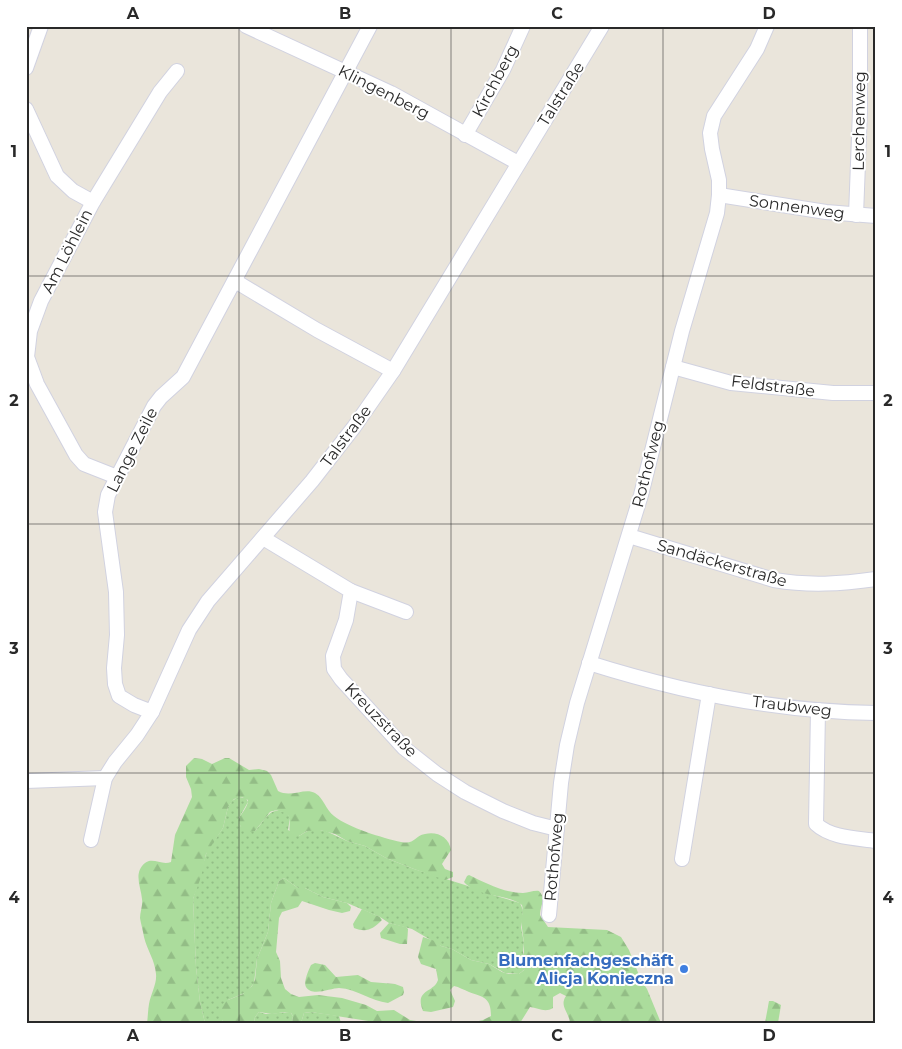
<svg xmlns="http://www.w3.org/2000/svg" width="902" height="1049" viewBox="0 0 902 1049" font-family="Montserrat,sans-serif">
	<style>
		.grass { fill: url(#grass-dots) }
		.forest { fill: url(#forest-firs) }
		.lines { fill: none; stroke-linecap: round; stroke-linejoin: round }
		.minor-casing { stroke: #d1d2e0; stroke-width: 16 }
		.minor { stroke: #fff; stroke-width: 14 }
		.grid { fill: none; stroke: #292929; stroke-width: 1; stroke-opacity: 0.55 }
		.shop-dot { fill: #3f7fe0; stroke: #fff; stroke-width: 2 }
		.labels { text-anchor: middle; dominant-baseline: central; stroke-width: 4; stroke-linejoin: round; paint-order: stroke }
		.street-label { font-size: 16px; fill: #292929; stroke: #fff }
		.shop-label { font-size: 16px; font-weight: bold; fill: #366cbe; stroke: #fff; text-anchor: end }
		.neatline { fill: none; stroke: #292929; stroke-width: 2 }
		.grid-label { font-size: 16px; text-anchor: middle; font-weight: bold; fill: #292929 }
	</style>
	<defs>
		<pattern id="grass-dots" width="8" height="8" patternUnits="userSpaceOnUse" patternTransform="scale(1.25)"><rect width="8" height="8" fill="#abdc9c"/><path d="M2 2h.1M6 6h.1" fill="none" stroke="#93bd86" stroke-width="1.8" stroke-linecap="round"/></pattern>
		<pattern id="forest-firs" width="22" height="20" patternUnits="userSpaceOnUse" patternTransform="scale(1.25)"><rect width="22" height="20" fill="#abdc9c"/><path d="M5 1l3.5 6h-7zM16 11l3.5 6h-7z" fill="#93bd86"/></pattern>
	</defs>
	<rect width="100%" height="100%" fill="#eae5db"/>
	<g class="grass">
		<path d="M238 797 246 798 248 802 239 818 240 826 255 831C263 823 268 809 280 811 286 812 288 813 290 818L288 830 299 836 309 830H320L326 831 347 841 365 846 386 858 414 869 465 885 493 895 520 903 523 910 521 927 524 943 523 952 526 961V968L519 974 505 973 489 964 471 960 452 949 441 946 412 929 389 923 380 917 347 903 323 897 305 888H298L284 878 279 881 271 903 268 932 257 959 254 983 247 992 228 1000 222 1020 223 1023H205L200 1002 196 967 193 899 207 851 223 828 228 807 232 801Z"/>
		<polygon points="259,1012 266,1014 290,1012 293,1016 292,1023 254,1023 255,1017"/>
		<polygon points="311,1012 339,1016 341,1023 301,1023 304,1013"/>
	</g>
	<g class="forest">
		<path d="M194 758 202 759 212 764 225 758H229L249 770 259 769 267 771 271 775 278 791C291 798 305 787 315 793 323 797 326 810 334 816 349 828 383 838 401 842 415 845 414 836 425 834 437 831 449 837 451 850L442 864 445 869 453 872V877L445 880 414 869 386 858 365 846 347 841 335 834 320 830 307 831 299 836H291C286 827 296 815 282 812 277 810 275 810 270 812L255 831 248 832C227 820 248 813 248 800L242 797 234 799 228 807 223 828 206 854 201 877 193 899 196 967 200 1002 205 1023H147C148 1016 148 1010 149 1004 151 993 157 984 156 974 155 960 147 950 144 937 143 931 141 924 140 918 140 912 143 905 142 899 141 887 133 873 145 863 153 857 162 866 171 862L175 835 192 797 191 789 186 777V766Z"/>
		<path d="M469 875C485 883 505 893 523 893 529 893 534 890 539 891 547 899 540 905 540 915L548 927 607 930 621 937 629 950 641 980 647 989 661 1023H570C569 1012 559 1006 566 996L560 993 553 997V1008C545 1013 538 1008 530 1007L520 1023H470L483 1020 491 1016C491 997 483 997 469 992 464 990 459 987 454 986L450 990 455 1001 453 1007 431 1012 423 1011C414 989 434 993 438 980L436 969 421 964 418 957 423 937 435 941 441 946 452 949 471 960 489 964 502 972 509 974H519L524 970 527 963 524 955V943L521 921 523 910 522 905C506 893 478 898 464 882L467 876Z"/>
		<polygon points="284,878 298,888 305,888 323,897 347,903 351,907 350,911 342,913 329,910 302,901 298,907 282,912 279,918 276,952 280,961 281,978 285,989 291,994 299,997 318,995 342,998 366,1005 377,1011 394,1010 410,1020 429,1023 381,1023 311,1012 304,1013 301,1023 292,1023 293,1016 291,1013 285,1012 272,1014 259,1012 255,1017 254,1023 223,1023 220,1013 220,1006 228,1000 243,994 252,986 255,980 257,959 268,932 271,903 279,881"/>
		<path d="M362 909 380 917 382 920C373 929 367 933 354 928L353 924Z"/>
		<polygon points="389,923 406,927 408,929 407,944 400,944 381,938 380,933"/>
		<path d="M315 963 325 965 336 977 358 975 371 982 395 984 403 987 404 992 403 995 388 1003C371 1001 357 989 339 988 331 988 312 997 306 987 303 982 309 969 311 965Z"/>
		<polygon points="769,1001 773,1001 781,1005 778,1023 765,1023"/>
	</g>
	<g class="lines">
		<defs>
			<g id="minor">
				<polyline points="246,26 391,93 518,163"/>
				<polyline points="26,68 41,26"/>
				<polyline points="26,109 57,176 73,191 93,202"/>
				<polyline points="465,135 503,70 523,26"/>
				<polyline points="719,195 826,212 876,216"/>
				<polyline points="856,215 860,111 860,26"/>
				<polyline points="235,281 317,330 393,371"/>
				<polyline points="673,367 731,383 833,393 876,393"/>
				<polyline points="117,477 84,464 76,455 37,384 27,357 30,331 41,301 93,202 160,92 177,71"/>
				<path d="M629 536 774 580C809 586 841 584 876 579"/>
				<polyline points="263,538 351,591 346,620 333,656 334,669 341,679 404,748 437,774 465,792 503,811 533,823 557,829"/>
				<polyline points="351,591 406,612"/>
				<path d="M589 663C681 692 779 712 876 713"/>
				<path d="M818 710 816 824C831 838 856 838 876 841"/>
				<polyline points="152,712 134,705 119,696 115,684 114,668 117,635 116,592 105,512 108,495 154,406 161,397 183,377 370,26"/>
				<polyline points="26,781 105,778"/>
				<polyline points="91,840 105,778 115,762 137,735 152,712 189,630 208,601 312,481 354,427 393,371 602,26"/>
				<polyline points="682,859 709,694"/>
				<polyline points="549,915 561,783 567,745 577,703 641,495 682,331 717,213 719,195 719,180 712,149 710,133 714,116 757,49 767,26"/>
			</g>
		</defs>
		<use href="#minor" class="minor-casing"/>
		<use href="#minor" class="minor"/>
	</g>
	<path class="grid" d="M239 26V1023M451 26V1023M663 26V1023M26 276H876M26 524H876M26 773H876"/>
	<circle class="shop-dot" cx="684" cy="969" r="5"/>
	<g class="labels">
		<g class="street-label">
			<text transform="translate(495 81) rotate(-62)">Kirchberg</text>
			<text transform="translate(384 92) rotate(27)">Klingenberg</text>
			<text transform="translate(561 94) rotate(-58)">Talstraße</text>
			<text transform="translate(859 121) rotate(-89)">Lerchenweg</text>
			<text transform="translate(797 207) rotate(8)">Sonnenweg</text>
			<text transform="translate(67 251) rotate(-63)">Am Löhlein</text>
			<text transform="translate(773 386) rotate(7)">Feldstraße</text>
			<text transform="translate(346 436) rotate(-53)">Talstraße</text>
			<text transform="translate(132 450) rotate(-63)">Lange Zeile</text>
			<text transform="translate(648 464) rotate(-76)">Rothofweg</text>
			<text transform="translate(722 563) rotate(16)">Sandäckerstraße</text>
			<text transform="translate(792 706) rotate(7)">Traubweg</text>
			<text transform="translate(381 720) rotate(46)">Kreuzstraße</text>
			<text transform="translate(554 857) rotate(-85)">Rothofweg</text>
		</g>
		<g class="shop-label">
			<text x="674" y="960">Blumenfachgeschäft<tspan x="674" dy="18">Alicja Konieczna</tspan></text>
		</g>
	</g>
	<rect width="902" height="1049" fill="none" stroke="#ffffff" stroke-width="55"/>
	<rect x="28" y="28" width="846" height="994" class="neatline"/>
	<g class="grid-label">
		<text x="133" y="19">A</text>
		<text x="345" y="19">B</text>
		<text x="557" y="19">C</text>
		<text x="769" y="19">D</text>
		<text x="14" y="157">1</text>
		<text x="888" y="157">1</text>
		<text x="14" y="406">2</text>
		<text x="888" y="406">2</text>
		<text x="14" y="654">3</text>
		<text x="888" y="654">3</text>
		<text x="14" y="903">4</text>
		<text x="888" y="903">4</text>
		<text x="133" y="1041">A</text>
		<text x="345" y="1041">B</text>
		<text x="557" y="1041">C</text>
		<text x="769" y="1041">D</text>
	</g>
</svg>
